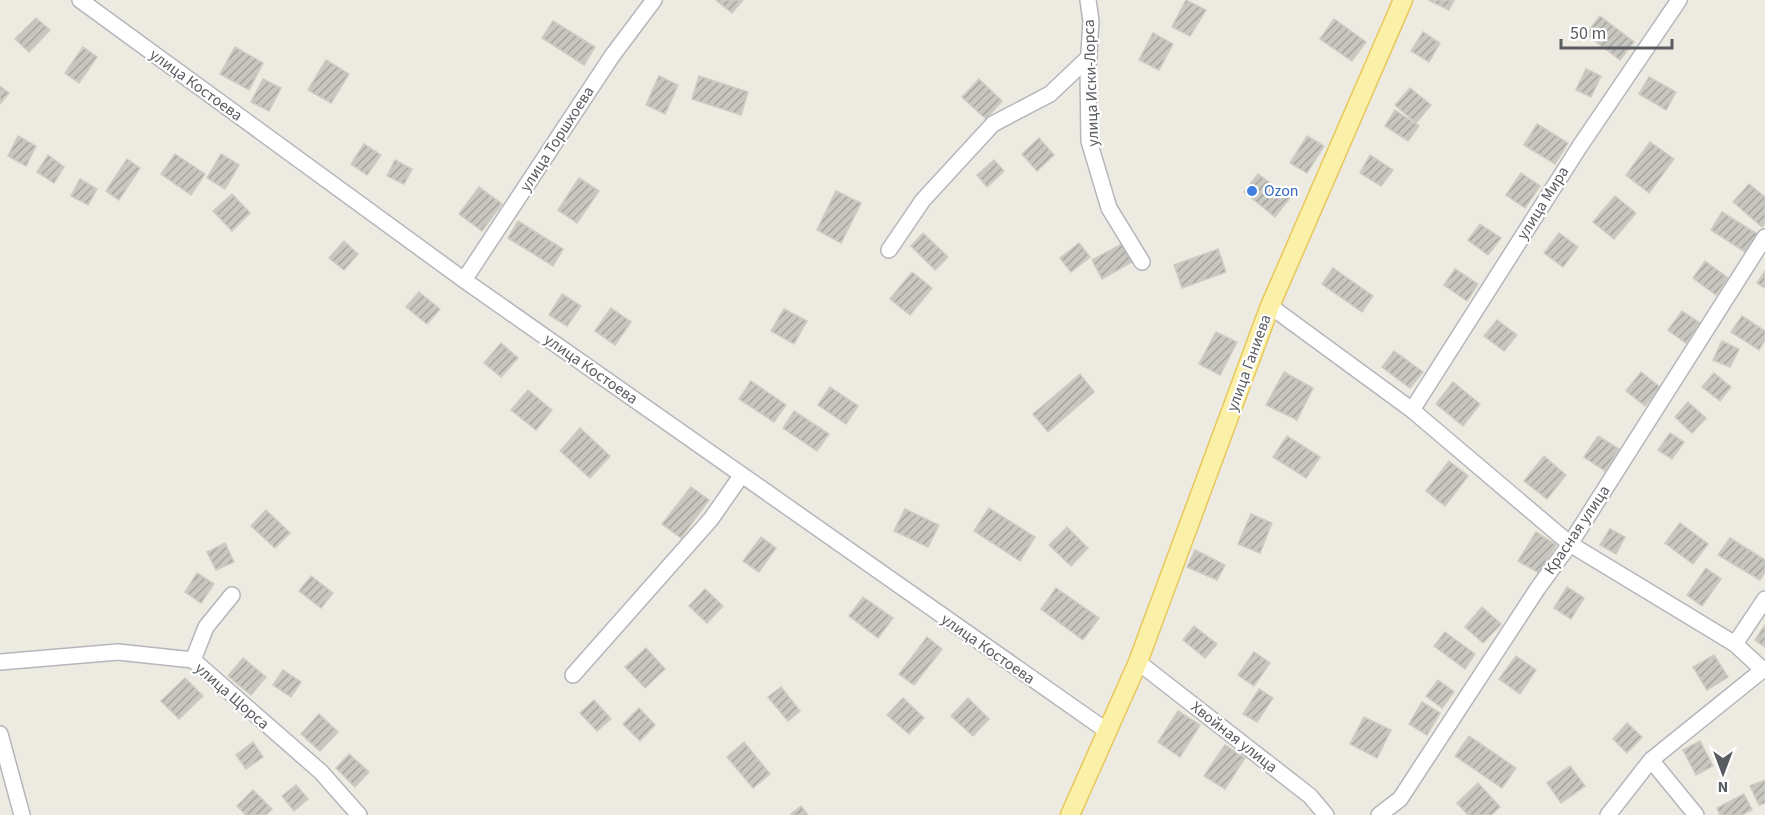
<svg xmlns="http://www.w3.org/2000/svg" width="1765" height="815" viewBox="0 0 1765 815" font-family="'Source Sans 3',sans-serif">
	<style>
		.building { fill: url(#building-hatch); stroke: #d0cbc0; stroke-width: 1.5 }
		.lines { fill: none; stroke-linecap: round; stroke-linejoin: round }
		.minor-casing { stroke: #b4b6bb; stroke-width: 18 }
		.major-casing { stroke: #e8c75d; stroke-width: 21 }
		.minor { stroke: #fff; stroke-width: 15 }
		.major { stroke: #faf0a7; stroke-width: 18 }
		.shop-dot { fill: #3f7fe0; stroke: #fff; stroke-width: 2 }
		.labels { text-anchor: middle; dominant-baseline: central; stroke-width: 4.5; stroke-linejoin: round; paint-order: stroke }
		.street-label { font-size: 16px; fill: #595c61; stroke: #fff }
		.shop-label { font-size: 16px; fill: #366cbe; stroke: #fff; text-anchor: start }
	</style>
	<defs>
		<pattern id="building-hatch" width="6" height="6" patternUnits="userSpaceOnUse" patternTransform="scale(1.5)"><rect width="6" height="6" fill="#c8c6c0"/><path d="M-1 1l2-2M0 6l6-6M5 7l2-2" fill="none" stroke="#a5a49f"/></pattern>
	</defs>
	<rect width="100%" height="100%" fill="#eceae1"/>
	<g class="building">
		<polygon points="716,0 743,0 732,13"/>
		<polygon points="1186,0 1206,10 1190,36 1172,27"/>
		<polygon points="1428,0 1454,0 1449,10"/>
		<polygon points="1600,16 1634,42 1620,60 1586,34"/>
		<polygon points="36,18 50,30 29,52 15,39"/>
		<polygon points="1334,19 1366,42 1352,61 1320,39"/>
		<polygon points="553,21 595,47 584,65 542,38"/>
		<polygon points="1423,32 1440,43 1429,62 1411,51"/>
		<polygon points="1153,33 1173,44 1159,70 1139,60"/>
		<polygon points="83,47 97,57 79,83 65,73"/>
		<polygon points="235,47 263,63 249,90 220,74"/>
		<polygon points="326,60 349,74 331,103 308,90"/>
		<polygon points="1586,69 1601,76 1591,97 1576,90"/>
		<polygon points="659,76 678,85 665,114 646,105"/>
		<polygon points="699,76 748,92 741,115 692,99"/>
		<polygon points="1649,77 1676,92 1666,110 1639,94"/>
		<polygon points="263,79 281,88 269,111 251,102"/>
		<polygon points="979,79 1002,101 986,119 962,97"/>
		<polygon points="0,86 9,93 0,104"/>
		<polygon points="1410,88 1431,105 1416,123 1395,105"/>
		<polygon points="1395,110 1419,126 1408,141 1385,126"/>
		<polygon points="1537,124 1568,143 1555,164 1524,145"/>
		<polygon points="18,136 36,146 26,166 8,156"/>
		<polygon points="1307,136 1324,146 1307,173 1290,163"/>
		<polygon points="1039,138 1054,155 1037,171 1022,154"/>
		<polygon points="1650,142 1674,159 1649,193 1626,175"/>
		<polygon points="364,144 381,155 367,175 351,164"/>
		<polygon points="175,154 205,174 191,195 161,174"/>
		<polygon points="221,154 239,165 225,189 207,178"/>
		<polygon points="48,155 64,167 54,183 37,172"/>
		<polygon points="1370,155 1393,170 1381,186 1360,173"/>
		<polygon points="127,159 140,168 119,200 106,191"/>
		<polygon points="395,160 412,169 404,184 387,176"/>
		<polygon points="994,160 1004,171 987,187 977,175"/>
		<polygon points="1521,173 1540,186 1525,208 1506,195"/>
		<polygon points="1258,174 1290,198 1275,217 1244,192"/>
		<polygon points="579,178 599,191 577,223 558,210"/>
		<polygon points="80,179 97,189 88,205 71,196"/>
		<polygon points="1749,184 1765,197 1765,223 1762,227 1733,202"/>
		<polygon points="479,187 502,204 482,231 459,214"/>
		<polygon points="836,191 861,203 841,243 817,230"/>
		<polygon points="232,194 250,213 232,231 213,211"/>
		<polygon points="1615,196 1636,213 1614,239 1593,222"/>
		<polygon points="1722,212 1759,235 1748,254 1711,230"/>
		<polygon points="518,221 563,249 553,266 508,238"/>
		<polygon points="1480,224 1501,238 1488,255 1468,240"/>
		<polygon points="923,233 948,257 935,270 911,246"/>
		<polygon points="1559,233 1578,247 1563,267 1544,253"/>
		<polygon points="344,241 358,254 344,270 329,258"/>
		<polygon points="1079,243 1090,257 1071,272 1060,258"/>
		<polygon points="1122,244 1132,262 1102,279 1092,260"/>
		<polygon points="1218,249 1226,272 1182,288 1174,265"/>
		<polygon points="1705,261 1728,278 1716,295 1693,278"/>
		<polygon points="1333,268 1373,296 1362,312 1322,284"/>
		<polygon points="1455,269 1478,284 1467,301 1444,285"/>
		<polygon points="1765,271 1765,288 1757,283"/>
		<polygon points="912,272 932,288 910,315 890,299"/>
		<polygon points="419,292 440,309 427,324 406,307"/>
		<polygon points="562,294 581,306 567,326 549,315"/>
		<polygon points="611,308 631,322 615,345 595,331"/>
		<polygon points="784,309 807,321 794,344 771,331"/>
		<polygon points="1682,311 1700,323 1686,343 1668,330"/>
		<polygon points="1742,316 1765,331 1765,340 1759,350 1731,332"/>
		<polygon points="1497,320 1517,335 1504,351 1484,336"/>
		<polygon points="1216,332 1237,342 1220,375 1199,364"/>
		<polygon points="1722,341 1739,349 1730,367 1713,360"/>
		<polygon points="501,343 518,358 501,377 484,363"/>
		<polygon points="1394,351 1423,372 1410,388 1382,367"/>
		<polygon points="1284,372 1313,388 1297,420 1266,405"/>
		<polygon points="1641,372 1660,387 1645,406 1626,391"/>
		<polygon points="1714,373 1731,387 1720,401 1702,387"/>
		<polygon points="1080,374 1094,392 1048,432 1033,414"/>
		<polygon points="751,381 786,405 774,422 739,399"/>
		<polygon points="1453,382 1480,404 1463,426 1436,404"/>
		<polygon points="830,387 858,406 846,424 818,405"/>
		<polygon points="528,390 552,410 536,430 511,410"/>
		<polygon points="1688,402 1706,418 1692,433 1675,417"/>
		<polygon points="794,411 829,434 817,451 783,428"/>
		<polygon points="580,428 610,456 590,478 560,451"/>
		<polygon points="1670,433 1684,442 1672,459 1658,450"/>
		<polygon points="1287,436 1320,457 1306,478 1273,457"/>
		<polygon points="1598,436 1619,449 1605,471 1584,457"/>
		<polygon points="1544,456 1566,475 1547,499 1524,481"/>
		<polygon points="1449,461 1468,476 1445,506 1426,491"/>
		<polygon points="691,487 709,500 681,538 662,524"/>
		<polygon points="989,508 1035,537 1020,561 974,531"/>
		<polygon points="905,509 939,525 928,547 894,531"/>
		<polygon points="266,510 290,533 275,548 251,526"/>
		<polygon points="1251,514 1272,523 1260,553 1238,544"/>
		<polygon points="1680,523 1708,544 1693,564 1665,543"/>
		<polygon points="1067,527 1088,548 1071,566 1049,545"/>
		<polygon points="1610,529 1625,537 1616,554 1600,545"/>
		<polygon points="1536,532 1556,545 1539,573 1518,561"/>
		<polygon points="761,537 776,548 759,572 743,561"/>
		<polygon points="1730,538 1765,560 1765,572 1760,580 1718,555"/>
		<polygon points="225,543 234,562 216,570 207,552"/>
		<polygon points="1195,550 1225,565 1217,580 1187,567"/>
		<polygon points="1706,568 1721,579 1702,606 1687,595"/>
		<polygon points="197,573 214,584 201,603 185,592"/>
		<polygon points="311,576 333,593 321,608 299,591"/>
		<polygon points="1567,587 1584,598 1571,619 1554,608"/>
		<polygon points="1056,588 1099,618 1083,640 1041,609"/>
		<polygon points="705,589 723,606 707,623 689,606"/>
		<polygon points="863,597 893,618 878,638 849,616"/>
		<polygon points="1482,607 1501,624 1483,643 1465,627"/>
		<polygon points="1765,625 1765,647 1755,640"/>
		<polygon points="1194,626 1217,644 1205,658 1183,640"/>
		<polygon points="1445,632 1475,654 1465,669 1434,646"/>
		<polygon points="927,637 942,649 914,685 899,674"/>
		<polygon points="646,648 665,669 645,688 625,667"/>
		<polygon points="1254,652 1270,663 1254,686 1238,675"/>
		<polygon points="1714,655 1728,677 1707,690 1693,667"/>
		<polygon points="1516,656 1536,670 1520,694 1499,679"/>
		<polygon points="243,658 266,677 251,695 228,676"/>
		<polygon points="283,670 301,682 291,697 273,685"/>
		<polygon points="185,678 203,696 179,719 161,701"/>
		<polygon points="1438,680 1454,692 1442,708 1426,696"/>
		<polygon points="781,687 800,711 788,721 768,697"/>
		<polygon points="1259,689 1273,698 1257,722 1243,714"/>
		<polygon points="903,698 924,718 909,734 887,715"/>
		<polygon points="968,698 989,719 973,736 951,716"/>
		<polygon points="594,700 611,719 597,731 580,713"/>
		<polygon points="1422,702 1440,713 1427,735 1409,724"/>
		<polygon points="639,708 655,725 640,741 623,724"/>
		<polygon points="1178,711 1200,725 1180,757 1158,742"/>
		<polygon points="319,714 338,732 320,751 301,734"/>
		<polygon points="1364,717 1391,730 1377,758 1350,744"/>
		<polygon points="1627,723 1642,737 1627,753 1613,739"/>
		<polygon points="1469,736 1516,768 1502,788 1455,756"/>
		<polygon points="1700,741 1713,766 1696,775 1683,750"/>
		<polygon points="253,742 263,757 246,769 236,755"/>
		<polygon points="744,742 770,774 753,788 727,757"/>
		<polygon points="1225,745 1245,758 1225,789 1204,776"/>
		<polygon points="349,754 369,772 355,787 336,768"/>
		<polygon points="1570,766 1585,786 1561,803 1547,783"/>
		<polygon points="1765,780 1765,803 1759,805 1750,786"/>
		<polygon points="1478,783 1500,807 1491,815 1468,815 1457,803"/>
		<polygon points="296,785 308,799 294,811 282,796"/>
		<polygon points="253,790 272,809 266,815 246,815 237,806"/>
		<polygon points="1744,794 1752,810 1742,815 1720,815 1717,808"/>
		<polygon points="801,806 808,815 791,815 791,814"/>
	</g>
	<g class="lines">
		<defs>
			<g id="minor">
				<polyline points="80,0 464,280 1107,731"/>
				<polyline points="1088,0 1091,21 1088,68 1089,141 1109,208 1142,262"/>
				<polyline points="889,250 923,200 993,124 1050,94 1089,57"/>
				<polyline points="464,280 612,56 654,0"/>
				<polyline points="1270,306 1412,410 1570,544 1735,644 1763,670"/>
				<polyline points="1412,410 1580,146 1679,0"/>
				<polyline points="1735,644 1765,599"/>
				<polyline points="193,660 206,627 232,595"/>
				<polyline points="0,662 118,652 193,660 321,772 359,815"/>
				<polyline points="1138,662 1310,796 1326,815"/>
				<polyline points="573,675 711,519 741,476"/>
				<polyline points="0,734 22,815"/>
				<polyline points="1651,760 1696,815"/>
				<polyline points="1379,815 1400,799 1538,588 1570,544 1765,237"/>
				<polyline points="1608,815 1651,760 1765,668"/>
			</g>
			<polyline id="major" points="1070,815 1138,662 1270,306 1403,0"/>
		</defs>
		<use href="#minor" class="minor-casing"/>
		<use href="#major" class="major-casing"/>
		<use href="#minor" class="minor"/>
		<use href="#major" class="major"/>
	</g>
	<circle class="shop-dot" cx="1252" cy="191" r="6"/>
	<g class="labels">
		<g class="street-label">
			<text transform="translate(1091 83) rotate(-92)">улица Иски-Лорса</text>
			<text transform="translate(196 85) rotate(36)">улица Костоева</text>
			<text transform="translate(557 139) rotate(-57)">улица Торшхоева</text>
			<text transform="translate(1543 203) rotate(-58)">улица Мира</text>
			<text transform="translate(1249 363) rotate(-70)">улица Ганиева</text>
			<text transform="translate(591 369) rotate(35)">улица Костоева</text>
			<text transform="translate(1577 530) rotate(-56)">Красная улица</text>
			<text transform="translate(988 649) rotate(35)">улица Костоева</text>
			<text transform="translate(232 696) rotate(41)">улица Щорса</text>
			<text transform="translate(1234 737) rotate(38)">Хвойная улица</text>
		</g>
		<g class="shop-label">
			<text x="1264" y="191">Ozon</text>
		</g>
	</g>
	<g transform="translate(1723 773) rotate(180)" stroke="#ffffff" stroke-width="4.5" paint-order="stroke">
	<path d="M0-4.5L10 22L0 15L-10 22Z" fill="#595c61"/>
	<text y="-9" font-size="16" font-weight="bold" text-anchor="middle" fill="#595c61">N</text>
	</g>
	<path d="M1561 39v9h111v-9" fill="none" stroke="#595c61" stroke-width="3"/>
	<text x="1570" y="39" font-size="18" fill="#595c61" stroke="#ffffff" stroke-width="4.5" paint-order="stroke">50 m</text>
</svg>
